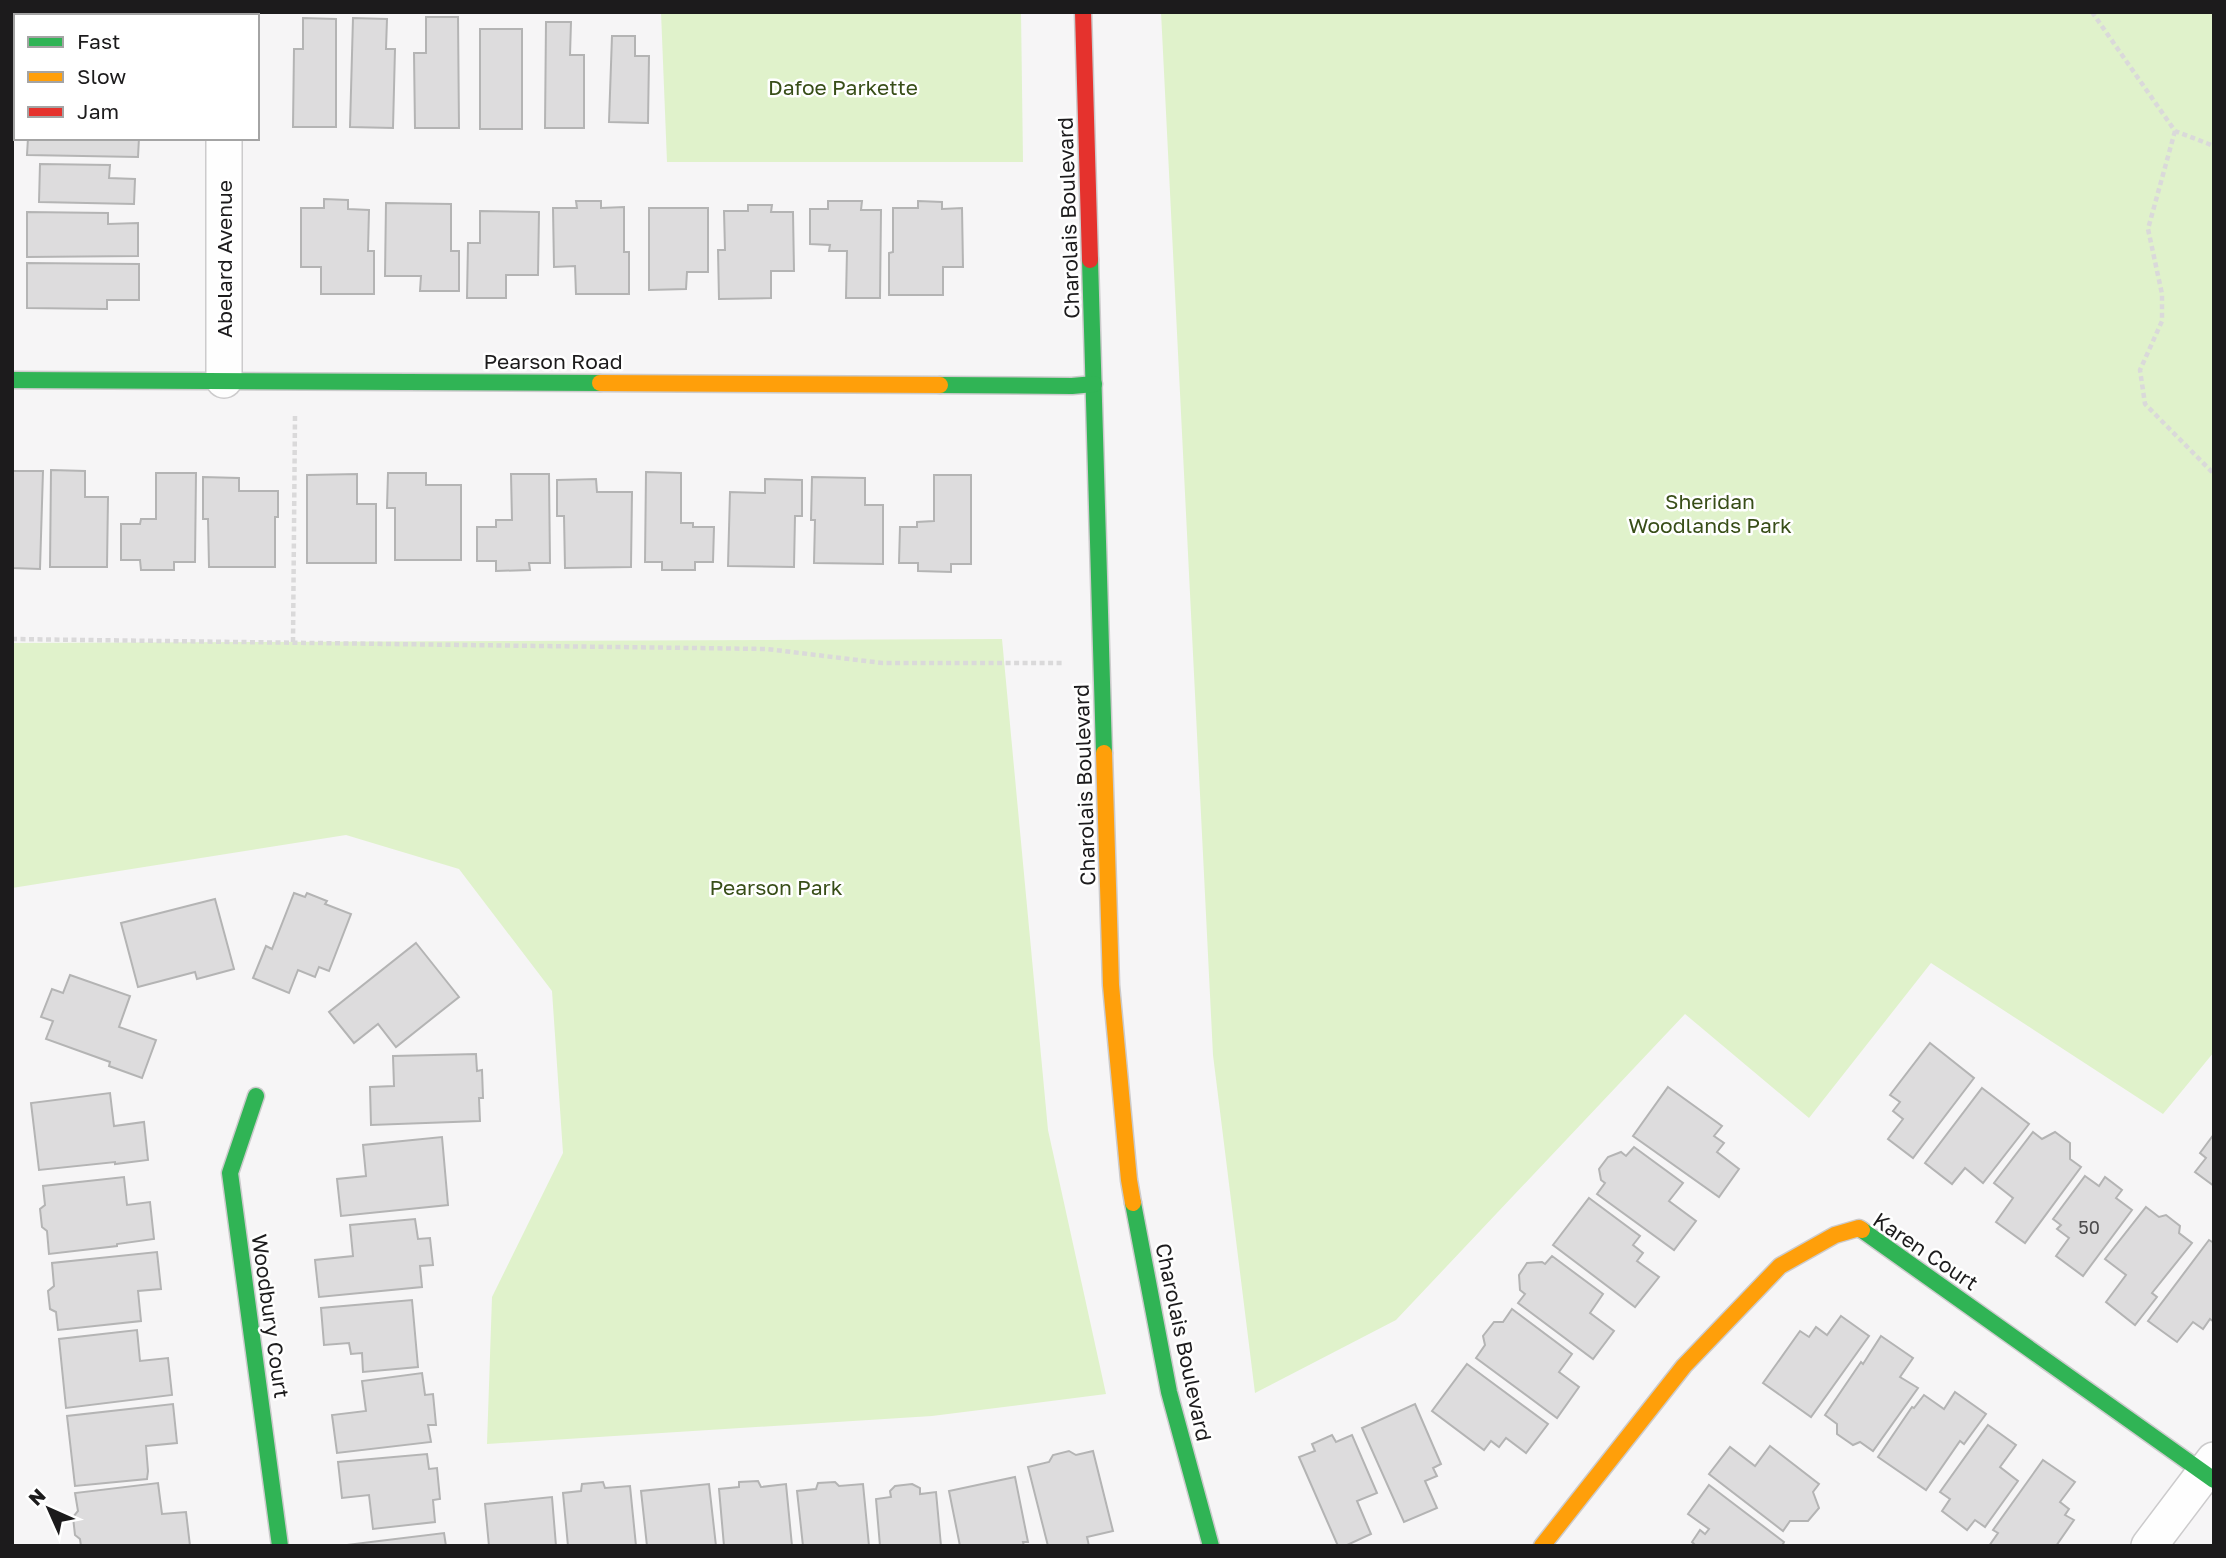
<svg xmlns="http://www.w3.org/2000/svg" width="2226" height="1558" viewBox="0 0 2226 1558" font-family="'Golos Text',sans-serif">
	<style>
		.green { fill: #e0f2cb }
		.building { fill: #dddcdd; stroke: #b4b4b4; stroke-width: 2 }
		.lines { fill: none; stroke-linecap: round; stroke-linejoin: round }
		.street-casing { stroke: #cccbcc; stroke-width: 38 }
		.fast-casing { stroke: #cccbcc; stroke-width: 19 }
		.slow-casing { stroke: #cccbcc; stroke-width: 19 }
		.jam-casing { stroke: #cccbcc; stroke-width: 19 }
		.path { stroke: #dad9da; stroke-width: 4.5; stroke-dasharray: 5 3.5; stroke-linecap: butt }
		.street { stroke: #fefefe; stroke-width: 35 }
		.fast { stroke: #30b455; stroke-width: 16 }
		.slow { stroke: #ff9f0a; stroke-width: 16 }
		.jam { stroke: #e5322d; stroke-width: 16 }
		.labels { text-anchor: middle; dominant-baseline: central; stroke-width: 5; stroke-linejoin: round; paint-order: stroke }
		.number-label { font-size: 18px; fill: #4c4b4c }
		.park-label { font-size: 21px; fill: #384e18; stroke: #fff }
		.street-label { font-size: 21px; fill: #1c1b1c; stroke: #fff }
	</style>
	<rect width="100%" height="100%" fill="#f6f5f6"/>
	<g class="green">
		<polygon points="661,12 1021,12 1023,162 667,162"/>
		<polygon points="1161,12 2214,12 2214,1052 2163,1114 1931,963 1809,1118 1685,1014 1396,1320 1255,1393 1213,1055"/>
		<polygon points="1002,639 1048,1130 1106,1394 932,1416 487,1444 492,1297 563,1153 552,991 459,869 346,835 12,888 12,643"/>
	</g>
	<g class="building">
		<rect x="29" y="12" width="86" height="4"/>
		<polygon points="426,17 458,17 459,128 415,128 414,53 426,53"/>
		<polygon points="303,18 336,19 336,127 293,127 294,49 303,49"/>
		<polygon points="353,18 387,19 386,49 395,49 393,128 350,127"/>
		<polygon points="546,22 571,22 570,55 584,55 584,128 545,128"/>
		<rect x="480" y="29" width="42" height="100"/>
		<polygon points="612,36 635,36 635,56 649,56 648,123 609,122"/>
		<polygon points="28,138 139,138 138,157 27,155"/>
		<polygon points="40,164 110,165 109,178 135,179 134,204 39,202"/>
		<polygon points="324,199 348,200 348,209 369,210 368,251 374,251 374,294 321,294 321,267 301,267 301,208 324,208"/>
		<polygon points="576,201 601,201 601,208 624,207 624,252 629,252 629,294 576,294 575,266 554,267 553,208 577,208"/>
		<polygon points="828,201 862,201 861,210 881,210 880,298 846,298 847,251 829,251 830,245 810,244 810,209 828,209"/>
		<polygon points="918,201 942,202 942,209 962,208 963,267 943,267 943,295 889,295 889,253 893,252 893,208 918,208"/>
		<polygon points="386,203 451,204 451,251 459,251 459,291 420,291 421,276 385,276"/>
		<polygon points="748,205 772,205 771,212 793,212 794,271 771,271 771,298 719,299 718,250 725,250 724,211 748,211"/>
		<polygon points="649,208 708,208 708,272 687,272 686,289 649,290"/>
		<polygon points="480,211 539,212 538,275 506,275 506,298 467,298 468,243 480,243"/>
		<polygon points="27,212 108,213 108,224 138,223 138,256 27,257"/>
		<polygon points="27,263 139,264 139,300 107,300 107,309 27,308"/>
		<polygon points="51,470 85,471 85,497 108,497 107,567 50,567"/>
		<polygon points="12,471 43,471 40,569 12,568"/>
		<polygon points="646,472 681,473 681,523 693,523 693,527 714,527 713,562 695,562 695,570 662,570 662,562 645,562"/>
		<polygon points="156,473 196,473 195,562 174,562 174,570 141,570 140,560 121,560 121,524 140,524 141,519 156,519"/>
		<polygon points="388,473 426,473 426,485 461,485 461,560 395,560 395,508 387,508"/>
		<polygon points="357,474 357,504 376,504 376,563 307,563 307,475"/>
		<polygon points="511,474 549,474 550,563 529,563 530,570 496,571 496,561 477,561 477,527 496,527 496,520 512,520"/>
		<polygon points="934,475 971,475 971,564 951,564 951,572 918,571 918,563 899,563 900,527 917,527 917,522 934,521"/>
		<polygon points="203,477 239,478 239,491 278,491 278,517 275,517 275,567 209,567 208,519 203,519"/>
		<polygon points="812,477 865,478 865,505 883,505 883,564 814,563 815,520 811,520"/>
		<polygon points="596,479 597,492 632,492 631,567 565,568 564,516 557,516 557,480"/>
		<polygon points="765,479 802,480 802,516 795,516 794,567 728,566 730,492 765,493"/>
		<polygon points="294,893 305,897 307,893 327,901 325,904 351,914 329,971 319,967 315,977 298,970 289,993 253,978 266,946 272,949"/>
		<polygon points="215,899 234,969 197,979 195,972 138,987 121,923"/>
		<polygon points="416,943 459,997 396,1047 378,1024 354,1043 329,1012"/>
		<polygon points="70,975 130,996 119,1027 156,1040 142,1078 109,1066 110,1062 46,1039 53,1021 41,1017 52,989 63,993"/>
		<polygon points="1930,1043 1974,1078 1913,1158 1888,1139 1903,1119 1893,1111 1900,1102 1890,1095"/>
		<polygon points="476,1054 477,1071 482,1070 483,1098 479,1098 480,1121 371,1125 370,1087 394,1086 393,1056"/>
		<polygon points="1668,1087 1722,1126 1714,1136 1724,1143 1717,1152 1739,1169 1719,1197 1633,1136"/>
		<polygon points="1982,1088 2029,1124 1983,1183 1965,1168 1952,1184 1925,1163"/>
		<polygon points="110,1093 114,1126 144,1122 148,1160 115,1164 115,1162 39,1170 31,1103"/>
		<polygon points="2033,1132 2042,1139 2055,1132 2070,1143 2070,1159 2081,1167 2025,1243 1996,1222 2013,1198 1994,1183"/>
		<polygon points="2214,1134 2214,1186 2195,1172 2206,1158 2200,1153"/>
		<polygon points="442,1137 448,1205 341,1216 337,1179 366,1176 363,1145"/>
		<polygon points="1634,1147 1683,1183 1669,1201 1696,1221 1674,1250 1597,1194 1605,1183 1601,1180 1599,1169 1608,1157 1621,1152 1626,1156"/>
		<polygon points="2085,1176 2099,1186 2105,1177 2122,1190 2116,1198 2132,1210 2083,1276 2056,1256 2069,1238 2057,1229 2061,1225 2053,1219"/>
		<polygon points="124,1177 127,1205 150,1202 154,1239 117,1244 117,1246 49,1254 47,1231 42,1227 40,1209 45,1205 43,1186"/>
		<polygon points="1589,1198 1640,1236 1633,1245 1643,1253 1637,1261 1659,1277 1635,1307 1553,1245"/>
		<polygon points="2146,1207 2159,1217 2166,1215 2180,1226 2179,1233 2192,1243 2152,1293 2157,1297 2135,1325 2106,1302 2126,1275 2105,1259"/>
		<polygon points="415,1219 418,1239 430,1238 433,1265 420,1266 422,1287 319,1297 315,1260 353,1256 350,1225"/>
		<polygon points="2209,1240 2214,1243 2214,1322 2210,1319 2203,1329 2193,1322 2177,1342 2148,1321"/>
		<polygon points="157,1252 161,1289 138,1291 141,1321 58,1330 56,1312 50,1309 48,1291 54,1286 52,1263"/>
		<polygon points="1552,1256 1603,1294 1590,1313 1614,1331 1593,1359 1518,1303 1525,1294 1520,1290 1519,1275 1527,1263 1542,1262 1545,1264"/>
		<polygon points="412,1300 418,1367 363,1372 362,1353 351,1354 349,1343 324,1345 321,1308"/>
		<polygon points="1512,1309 1572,1354 1559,1372 1579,1387 1557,1418 1476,1358 1485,1345 1483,1336 1494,1322 1503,1322"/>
		<polygon points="1841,1316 1869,1336 1811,1417 1763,1383 1800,1331 1809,1337 1816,1327 1827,1335"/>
		<polygon points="137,1330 140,1361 168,1358 172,1395 66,1408 59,1339"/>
		<polygon points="1881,1336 1913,1358 1900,1377 1918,1388 1873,1451 1860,1442 1853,1445 1837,1434 1837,1424 1825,1415 1861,1362 1863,1364"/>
		<polygon points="1467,1364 1548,1424 1526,1453 1506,1438 1499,1447 1491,1441 1484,1450 1432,1411"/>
		<polygon points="422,1373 425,1395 433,1394 436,1425 428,1425 431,1442 337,1453 332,1415 366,1411 362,1381"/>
		<polygon points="1955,1392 1986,1414 1964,1444 1960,1441 1926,1490 1878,1457 1912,1407 1914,1408 1924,1395 1944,1409"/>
		<polygon points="173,1404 177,1443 146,1446 148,1471 147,1479 75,1486 67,1416"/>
		<polygon points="1415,1404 1441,1464 1433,1468 1437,1476 1425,1481 1437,1508 1404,1522 1362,1428"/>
		<polygon points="1988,1425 2016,1445 2000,1467 2018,1481 1985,1527 1975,1520 1967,1530 1942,1511 1950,1499 1940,1492"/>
		<polygon points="1332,1435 1336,1442 1352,1435 1377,1493 1357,1501 1371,1534 1345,1546 1338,1546 1299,1457 1315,1451 1312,1444"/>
		<polygon points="1770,1446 1819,1484 1813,1492 1819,1508 1808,1521 1790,1521 1783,1531 1709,1474 1730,1447 1755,1466"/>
		<polygon points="1069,1451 1076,1455 1093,1451 1113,1531 1087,1537 1089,1546 1048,1546 1028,1467 1049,1462 1053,1455"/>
		<polygon points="427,1454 429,1469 437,1468 440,1499 433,1500 435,1522 373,1529 369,1495 342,1498 338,1462"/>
		<polygon points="2043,1460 2075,1482 2060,1502 2069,1509 2065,1515 2074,1520 2056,1546 1989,1546 1998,1533 1993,1530"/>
		<polygon points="1015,1477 1028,1542 1023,1542 1024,1546 960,1546 949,1491"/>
		<polygon points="758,1481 761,1487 786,1484 792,1546 724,1546 719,1489 739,1487 739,1482"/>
		<polygon points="603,1482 605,1488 630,1486 636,1546 568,1546 563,1493 581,1491 582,1484"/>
		<polygon points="835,1482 839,1486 863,1484 869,1546 803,1546 797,1491 816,1489 818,1483"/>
		<polygon points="158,1483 162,1514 186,1512 190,1546 81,1546 80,1539 75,1535 73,1517 78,1511 75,1493"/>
		<polygon points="709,1484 716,1546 647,1546 641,1491"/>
		<polygon points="912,1484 920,1488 920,1494 936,1492 941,1546 880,1546 876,1499 891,1497 890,1491 895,1486"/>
		<polygon points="1709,1485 1784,1542 1782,1546 1696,1546 1692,1542 1700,1530 1705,1534 1709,1529 1688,1514"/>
		<polygon points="552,1497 556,1546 489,1546 485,1504"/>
		<polygon points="444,1533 446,1546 347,1545 379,1541"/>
	</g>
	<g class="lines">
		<defs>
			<g id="street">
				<polyline points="223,12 223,16"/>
				<polyline points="224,138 224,380"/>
				<polyline points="2149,1546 2214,1460"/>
			</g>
			<g id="fast">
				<polyline points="1090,260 1104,753"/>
				<polyline points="12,380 600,383"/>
				<polyline points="940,385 1072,386 1094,384"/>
				<polyline points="256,1096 230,1173 280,1546"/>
				<polyline points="1133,1203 1169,1392 1211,1546"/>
				<polyline points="1862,1230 2214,1480"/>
			</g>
			<g id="slow">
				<polyline points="600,383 940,385"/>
				<polyline points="1104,753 1111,985 1129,1180 1133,1203"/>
				<polyline points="1542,1546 1684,1366 1780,1266 1835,1235 1859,1228 1862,1230"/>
			</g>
			<polyline id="jam" points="1083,12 1090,260"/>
		</defs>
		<use href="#street" class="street-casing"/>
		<use href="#fast" class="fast-casing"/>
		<use href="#slow" class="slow-casing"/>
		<use href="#jam" class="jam-casing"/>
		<g class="path">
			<polyline points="2092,12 2175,131 2214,146"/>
			<polyline points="2175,131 2148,229 2162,294 2162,321 2140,370 2145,404 2214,474"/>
			<polyline points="12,639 767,649 882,663 1064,663"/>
			<polyline points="293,642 295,416"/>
		</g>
		<use href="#street" class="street"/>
		<use href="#fast" class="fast"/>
		<use href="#slow" class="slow"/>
		<use href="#jam" class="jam"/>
	</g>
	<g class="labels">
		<g class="number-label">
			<text x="2089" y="1227">50</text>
		</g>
		<g class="park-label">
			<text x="843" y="87">Dafoe Parkette</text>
			<text x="1710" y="501">Sheridan<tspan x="1710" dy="24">Woodlands Park</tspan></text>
			<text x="776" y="887">Pearson Park</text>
		</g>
		<g class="street-label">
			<text transform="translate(1068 218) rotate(-92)">Charolais Boulevard</text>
			<text transform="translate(224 259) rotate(-90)">Abelard Avenue</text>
			<text x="553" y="361">Pearson Road</text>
			<text transform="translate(1084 785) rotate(-92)">Charolais Boulevard</text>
			<text transform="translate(1926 1251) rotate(34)">Karen Court</text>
			<text transform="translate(271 1316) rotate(82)">Woodbury Court</text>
			<text transform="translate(1184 1342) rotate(78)">Charolais Boulevard</text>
		</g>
	</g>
	<rect width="2226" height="1558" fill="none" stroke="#1c1b1c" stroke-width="28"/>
	<rect x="14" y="14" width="245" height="126" fill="#ffffff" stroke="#a4a4a4" stroke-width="2"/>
	<rect x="28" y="37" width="35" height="10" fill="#30b455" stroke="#a4a4a4" stroke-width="2"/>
	<text x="77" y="49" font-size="21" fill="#1c1b1c">Fast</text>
	<rect x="28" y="72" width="35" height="10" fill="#ff9f0a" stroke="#a4a4a4" stroke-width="2"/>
	<text x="77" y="84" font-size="21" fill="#1c1b1c">Slow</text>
	<rect x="28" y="107" width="35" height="10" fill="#e5322d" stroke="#a4a4a4" stroke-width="2"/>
	<text x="77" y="119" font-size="21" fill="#1c1b1c">Jam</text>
	<g transform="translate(49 1509) rotate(315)" stroke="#ffffff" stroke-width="5" paint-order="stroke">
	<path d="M0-5L12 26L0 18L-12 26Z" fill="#1c1b1c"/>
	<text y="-10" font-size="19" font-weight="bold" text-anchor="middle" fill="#1c1b1c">N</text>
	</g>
</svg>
